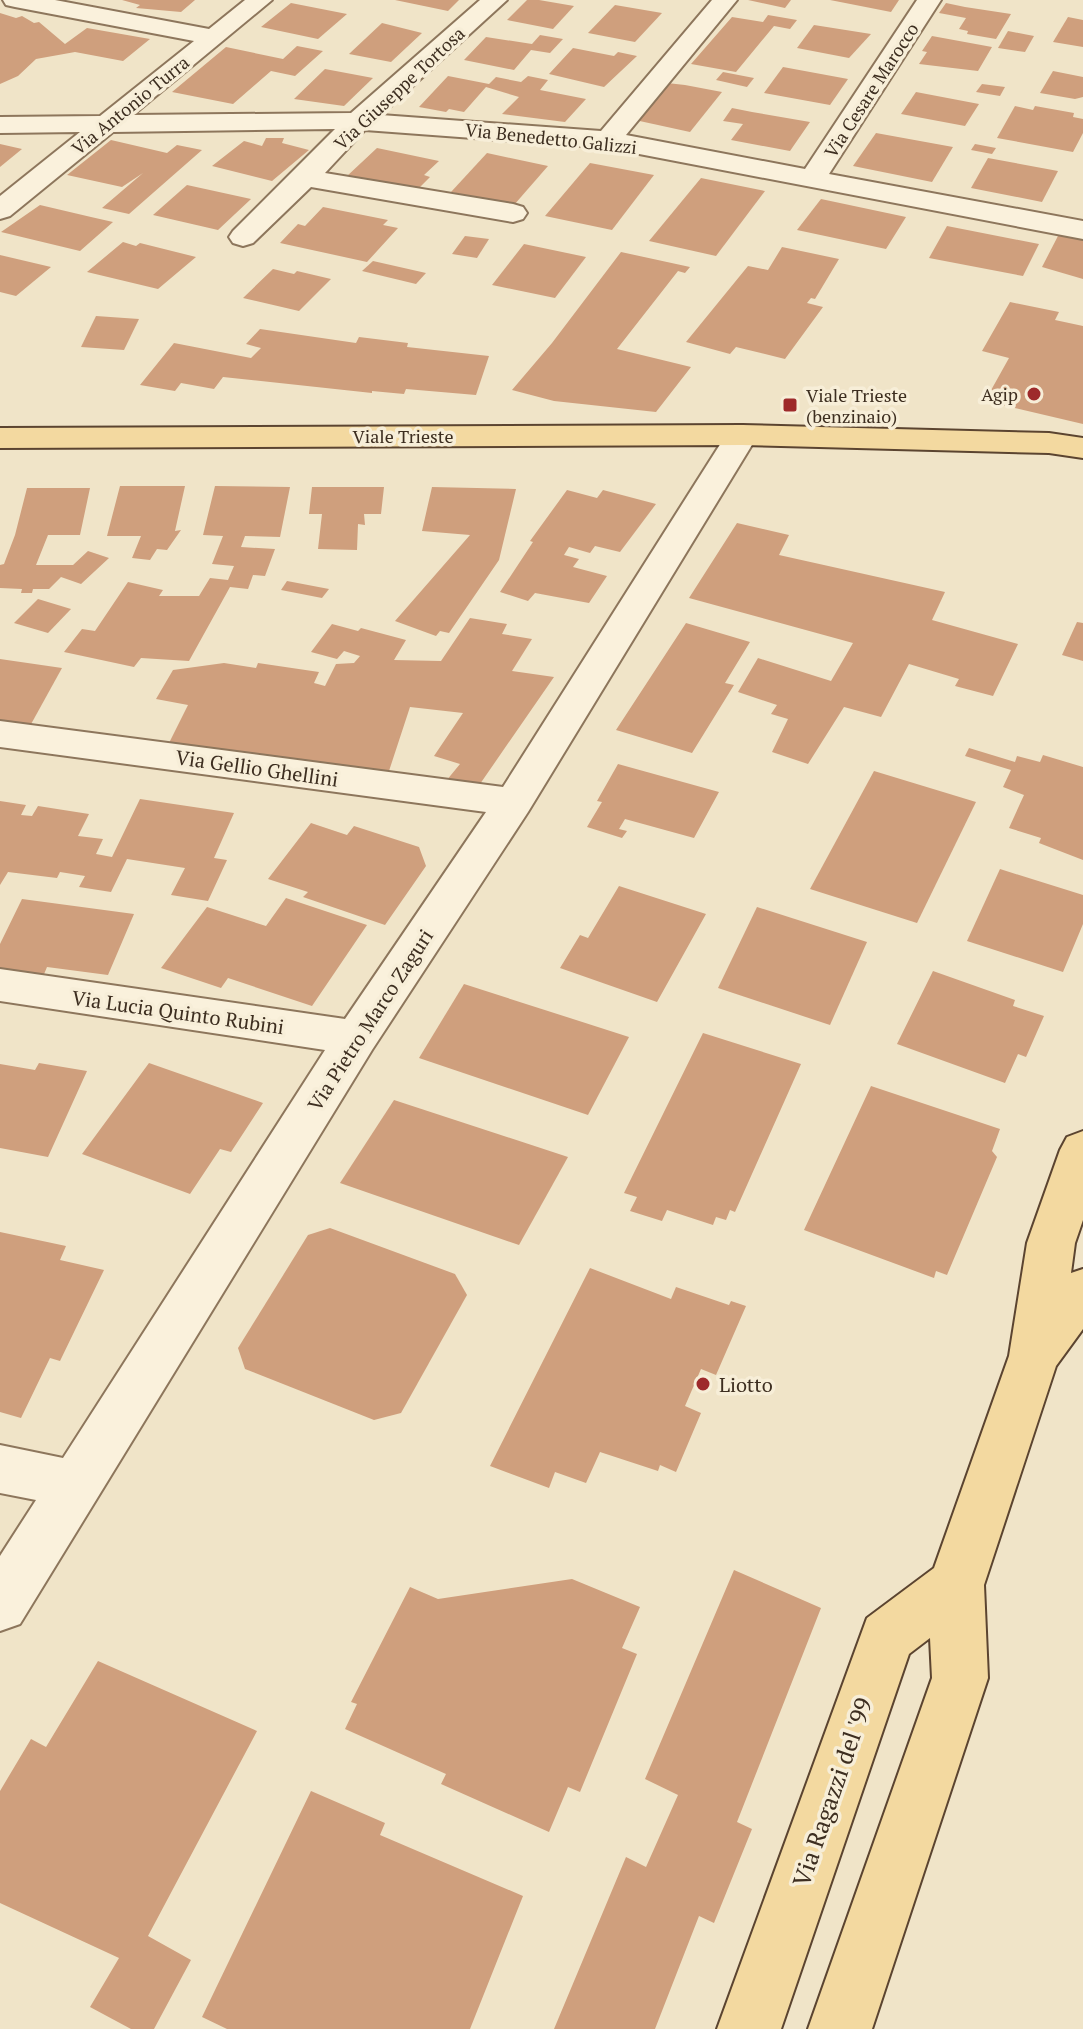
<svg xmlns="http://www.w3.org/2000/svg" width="1083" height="2029" viewBox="0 0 1083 2029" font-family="'PT Serif',serif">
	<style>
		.building { fill: #cf9f7d }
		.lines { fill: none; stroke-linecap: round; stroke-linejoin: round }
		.street-casing { stroke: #8d765c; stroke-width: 4 }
		.primary-casing { stroke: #5b4430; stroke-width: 4 }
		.street { fill: #faf1dc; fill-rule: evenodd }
		.primary { fill: #f3d9a0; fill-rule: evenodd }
		.poi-dot { fill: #9e2a2b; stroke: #f7eed8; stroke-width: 3 }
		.labels { text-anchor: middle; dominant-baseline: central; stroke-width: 7; stroke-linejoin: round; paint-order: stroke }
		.far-street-label { font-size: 18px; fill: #3d2e20; stroke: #f7eed8 }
		.far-poi-label { font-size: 18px; fill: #3d2e20; stroke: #f7eed8; text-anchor: end }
		.street-label { font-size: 20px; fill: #3d2e20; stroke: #f7eed8 }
		.poi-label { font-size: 20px; fill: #3d2e20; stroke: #f7eed8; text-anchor: start }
		.near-street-label { font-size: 24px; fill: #3d2e20; stroke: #f7eed8 }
	</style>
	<rect width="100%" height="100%" fill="#f0e4c8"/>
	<g class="building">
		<polygon points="122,0 195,0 181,12 136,8 140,5"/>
		<polygon points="395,0 459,0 448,11"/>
		<polygon points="527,0 539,0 574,6 553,29 507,20"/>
		<polygon points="748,0 791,0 785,8"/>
		<polygon points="830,0 899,0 891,12"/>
		<polygon points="291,3 347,14 318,39 261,27"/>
		<polygon points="946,3 965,7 1011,14 996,39 967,34 968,31 959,29 966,18 939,13"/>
		<polygon points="615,5 662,13 635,42 588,33"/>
		<polygon points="0,13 16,18 22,16 34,23 39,22 65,44 87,28 150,39 123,61 75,52 36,59 18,76 0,84"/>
		<polygon points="768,15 797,20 790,29 774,26 736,72 691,64 732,17 763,22"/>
		<polygon points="1068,17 1083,20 1083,47 1053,42"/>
		<polygon points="382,23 422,33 391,62 349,54"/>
		<polygon points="814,25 871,34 849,58 797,48"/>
		<polygon points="1008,31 1034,36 1025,52 998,48"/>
		<polygon points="540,35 563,39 550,53 531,50 514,70 464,60 486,37 532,44"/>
		<polygon points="932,36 992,47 978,71 919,64 927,52 922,51"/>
		<polygon points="297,46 323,51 295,76 271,71 233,104 172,92 226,47 283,59"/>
		<polygon points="573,48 614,56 618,52 637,56 604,87 549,74"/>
		<polygon points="783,67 848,79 830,105 764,93"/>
		<polygon points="325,69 373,78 344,106 294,99"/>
		<polygon points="1053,71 1083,77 1083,97 1075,99 1040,93"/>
		<polygon points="723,72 754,78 747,87 716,80"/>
		<polygon points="448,76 489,84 496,77 521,82 528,76 548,80 540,90 586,99 565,122 502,114 519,97 486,87 464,112 449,109 446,112 419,107"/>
		<polygon points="667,83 685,85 722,92 690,132 635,120"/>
		<polygon points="982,84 1005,87 1000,96 976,92"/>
		<polygon points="916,92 979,104 965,126 901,114"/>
		<polygon points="1015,106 1033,110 1035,106 1074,113 1073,117 1083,119 1083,133 1073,152 997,138"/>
		<polygon points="732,108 752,112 810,122 790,151 731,140 743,124 723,121"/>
		<polygon points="876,133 953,147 932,182 853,166"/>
		<polygon points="266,138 284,138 282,143 309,150 272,181 212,166 244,141 262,146"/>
		<polygon points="111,140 167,153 177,145 202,150 129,214 102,208 143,173 122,187 67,175"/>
		<polygon points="0,144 22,149 0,167"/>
		<polygon points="975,144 996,148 992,154 971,150"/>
		<polygon points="377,148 439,161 424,175 430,177 415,192 346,177"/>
		<polygon points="487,153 548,166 514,205 451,192"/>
		<polygon points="988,158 1058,171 1042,202 971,188"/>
		<polygon points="590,163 654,175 612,230 545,216"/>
		<polygon points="701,178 765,191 716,256 649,241"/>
		<polygon points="187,185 251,199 218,230 153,215"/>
		<polygon points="821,199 906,217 886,249 797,230"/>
		<polygon points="40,205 91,217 113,222 80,251 1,232"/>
		<polygon points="323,207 388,220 383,225 398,228 367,262 280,243 298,224 305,226"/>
		<polygon points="947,226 1039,244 1023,276 929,258"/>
		<polygon points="1059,234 1083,240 1083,279 1042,267"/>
		<polygon points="465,236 489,239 477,258 452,254"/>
		<polygon points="123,242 136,246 140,243 196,257 158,289 87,272"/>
		<polygon points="524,244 586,257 555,298 492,285"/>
		<polygon points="782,247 839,259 815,299 811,298 807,303 823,307 785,359 736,347 730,354 686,342 748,266 768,270"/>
		<polygon points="621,252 690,267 685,273 678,271 617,349 691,367 656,412 554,401 512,390 552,343"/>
		<polygon points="0,255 51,267 16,296 0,292"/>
		<polygon points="373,261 426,273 416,284 362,271"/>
		<polygon points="273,269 294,274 297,271 331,279 299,311 243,298"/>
		<polygon points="1010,302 1059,312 1055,320 1083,326 1083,424 985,401 1009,358 982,351"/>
		<polygon points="96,316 139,319 124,350 81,347"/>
		<polygon points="260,329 356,343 359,337 408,343 407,347 489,356 476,395 406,389 404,394 372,391 372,393 223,377 214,389 181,383 175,391 140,385 174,343 251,358 261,348 246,344"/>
		<polygon points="120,486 185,486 175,531 181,530 167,550 157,549 150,560 132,558 141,536 107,536"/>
		<polygon points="215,486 290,487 280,537 245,536 241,547 275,549 265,576 253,575 248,589 230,587 189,661 141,658 134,667 64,652 82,629 95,631 128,582 163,590 159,596 199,596 210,578 228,580 234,566 212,564 223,536 203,535"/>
		<polygon points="312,487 384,487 381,514 364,514 365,525 358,524 357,550 318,549 322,514 309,514"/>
		<polygon points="432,487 516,489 499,560 449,633 440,631 436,636 395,621 470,535 422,531"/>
		<polygon points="27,488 90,488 80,535 48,535 36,565 73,565 88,551 109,558 81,584 61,577 49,589 33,589 32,593 21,593 22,589 0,588 0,565 4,564 15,535"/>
		<polygon points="567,490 597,498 603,490 656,504 620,552 595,546 590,553 569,547 564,555 579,559 573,567 607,576 589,603 535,593 528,601 500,592 533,542 530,541"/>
		<polygon points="737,523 789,535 779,555 945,592 932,620 1018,644 993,696 955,686 959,679 909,664 881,717 844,707 808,764 772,752 788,719 771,714 777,705 738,692 758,658 831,681 853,643 689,598"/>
		<polygon points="287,581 329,589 322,598 281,590"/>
		<polygon points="38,599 71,609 48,633 14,623"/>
		<polygon points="470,618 507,624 502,634 532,639 512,671 554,677 471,797 437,792 460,764 434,756 463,713 410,707 388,774 169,743 188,705 156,699 173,670 224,663 256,668 258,663 319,672 314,683 325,686 336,664 354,663 360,656 344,651 337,659 311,652 332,624 358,631 361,628 406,640 394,660 441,661"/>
		<polygon points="1077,622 1083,623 1083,661 1062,655"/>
		<polygon points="686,623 750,642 725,683 734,685 692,753 616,730"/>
		<polygon points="0,659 62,668 30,726 0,721"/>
		<polygon points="969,748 1015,762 1017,756 1040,762 1043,755 1083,767 1083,860 1039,843 1041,838 1009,828 1024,795 1003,787 1011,770 965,756"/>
		<polygon points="618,764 719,792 694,838 625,819 619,829 627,831 622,838 587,827 602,802 597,801"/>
		<polygon points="874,771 976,802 917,923 810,889"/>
		<polygon points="140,799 234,813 214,858 227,860 208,901 171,895 185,868 127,859 111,892 79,887 85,876 60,872 57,878 8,872 0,885 0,801 26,805 21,815 32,816 38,806 89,814 78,836 103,839 96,854 112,857"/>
		<polygon points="311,823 347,835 354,826 419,847 426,866 385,925 303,897 308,892 268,879"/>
		<polygon points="1000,869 1083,895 1083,924 1063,972 967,941"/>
		<polygon points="619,886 706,914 657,1002 560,968 580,935 588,938"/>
		<polygon points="286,898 367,925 312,1006 228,978 221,988 161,968 207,907 266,926"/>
		<polygon points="22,899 134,914 108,975 47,967 42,979 0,973 0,944"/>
		<polygon points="757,907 867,942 830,1025 718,988"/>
		<polygon points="933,971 1015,1000 1013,1006 1044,1016 1026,1057 1018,1054 1005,1083 897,1044"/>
		<polygon points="464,984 629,1037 588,1115 419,1058"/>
		<polygon points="703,1033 801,1064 735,1212 730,1210 726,1220 716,1217 713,1225 667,1210 662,1221 630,1211 637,1197 624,1193"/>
		<polygon points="39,1063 87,1071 48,1157 0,1148 0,1064 35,1070"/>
		<polygon points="149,1063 263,1103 231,1152 220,1149 190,1194 82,1154"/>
		<polygon points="871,1086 1000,1129 992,1151 997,1157 947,1275 936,1271 934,1278 804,1230"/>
		<polygon points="394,1100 568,1157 519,1245 340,1183"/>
		<polygon points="330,1228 455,1274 467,1295 401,1413 374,1420 245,1369 238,1348 308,1235"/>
		<polygon points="0,1232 66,1246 60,1260 104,1270 60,1361 50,1358 21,1418 0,1412"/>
		<polygon points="590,1268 671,1299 676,1287 729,1305 731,1301 746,1306 716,1375 701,1369 685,1406 701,1413 676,1472 660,1465 658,1471 600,1452 586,1483 555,1472 549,1488 490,1466"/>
		<polygon points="734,1570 821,1608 737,1822 752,1829 714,1923 699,1916 655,2029 554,2029 626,1857 646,1867 678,1795 645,1779"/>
		<polygon points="572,1579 640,1607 622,1648 637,1654 580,1792 568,1787 549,1832 441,1784 446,1774 345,1729 357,1704 351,1702 410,1587 438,1599"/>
		<polygon points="98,1661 257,1731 148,1936 191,1960 154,2029 131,2029 90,2007 119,1958 0,1903 0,1791 31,1739 46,1747"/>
		<polygon points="311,1791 385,1823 380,1835 523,1896 470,2029 227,2029 202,2017"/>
	</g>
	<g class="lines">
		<defs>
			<g id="street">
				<polygon points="3,0 55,0 209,29 245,0 272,0 133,115 351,113 480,0 507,0 381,115 601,131 712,0 737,0 626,135 805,169 917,0 941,0 829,174 1083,221 1083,239 608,148 365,130 325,173 513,204 523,207 527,213 523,219 513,222 311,187 253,243 243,246 233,243 229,237 233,231 335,129 113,132 10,216 0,219 0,196 80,132 0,133 0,117 100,116 194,41 15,7 6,5"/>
				<polygon points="742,425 754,428 758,435 528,812 372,1050 20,1624 0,1631 0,1556 36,1500 0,1493 0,1445 63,1458 325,1050 0,1001 0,969 345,1019 486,812 0,747 0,721 503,787 726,435 730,428"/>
			</g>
			<g id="primary">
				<polygon points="742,425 1049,433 1083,438 1083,458 1049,453 742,445 0,448 0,428"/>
				<polygon points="1083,1131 1083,1220 1075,1243 1071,1273 1083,1269 1083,1329 1056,1366 984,1585 988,1678 872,2029 808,2029 932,1678 930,1638 909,1654 781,2029 717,2029 867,1618 934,1568 1009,1356 1027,1243 1060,1150 1067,1137"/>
			</g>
		</defs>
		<use href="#street" class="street-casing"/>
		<use href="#primary" class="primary-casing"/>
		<use href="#street" class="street"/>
		<use href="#primary" class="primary"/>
	</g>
	<g class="poi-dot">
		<circle cx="1034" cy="394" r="8"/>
		<rect x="782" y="397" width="16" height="16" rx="4"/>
		<circle cx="703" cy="1384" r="8"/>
	</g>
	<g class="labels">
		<g class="far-street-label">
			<text transform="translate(399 88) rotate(-43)">Via Giuseppe Tortosa</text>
			<text transform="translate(871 90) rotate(-57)">Via Cesare Marocco</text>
			<text transform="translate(130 105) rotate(-39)">Via Antonio Turra</text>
			<text transform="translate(551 138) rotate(6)">Via Benedetto Galizzi</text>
			<text x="403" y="436">Viale Trieste</text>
		</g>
		<g class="far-poi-label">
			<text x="1018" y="394">Agip</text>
			<text x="806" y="395" text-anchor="start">Viale Trieste<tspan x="806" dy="21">(benzinaio)</tspan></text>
		</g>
		<g class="street-label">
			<text transform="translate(257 768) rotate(8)">Via Gellio Ghellini</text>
			<text transform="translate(178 1012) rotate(8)">Via Lucia Quinto Rubini</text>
			<text transform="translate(370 1020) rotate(-57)">Via Pietro Marco Zaguri</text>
		</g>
		<g class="poi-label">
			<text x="719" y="1384">Liotto</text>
		</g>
		<g class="near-street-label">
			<text transform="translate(832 1792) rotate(-71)">Via Ragazzi del '99</text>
		</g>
	</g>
</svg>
